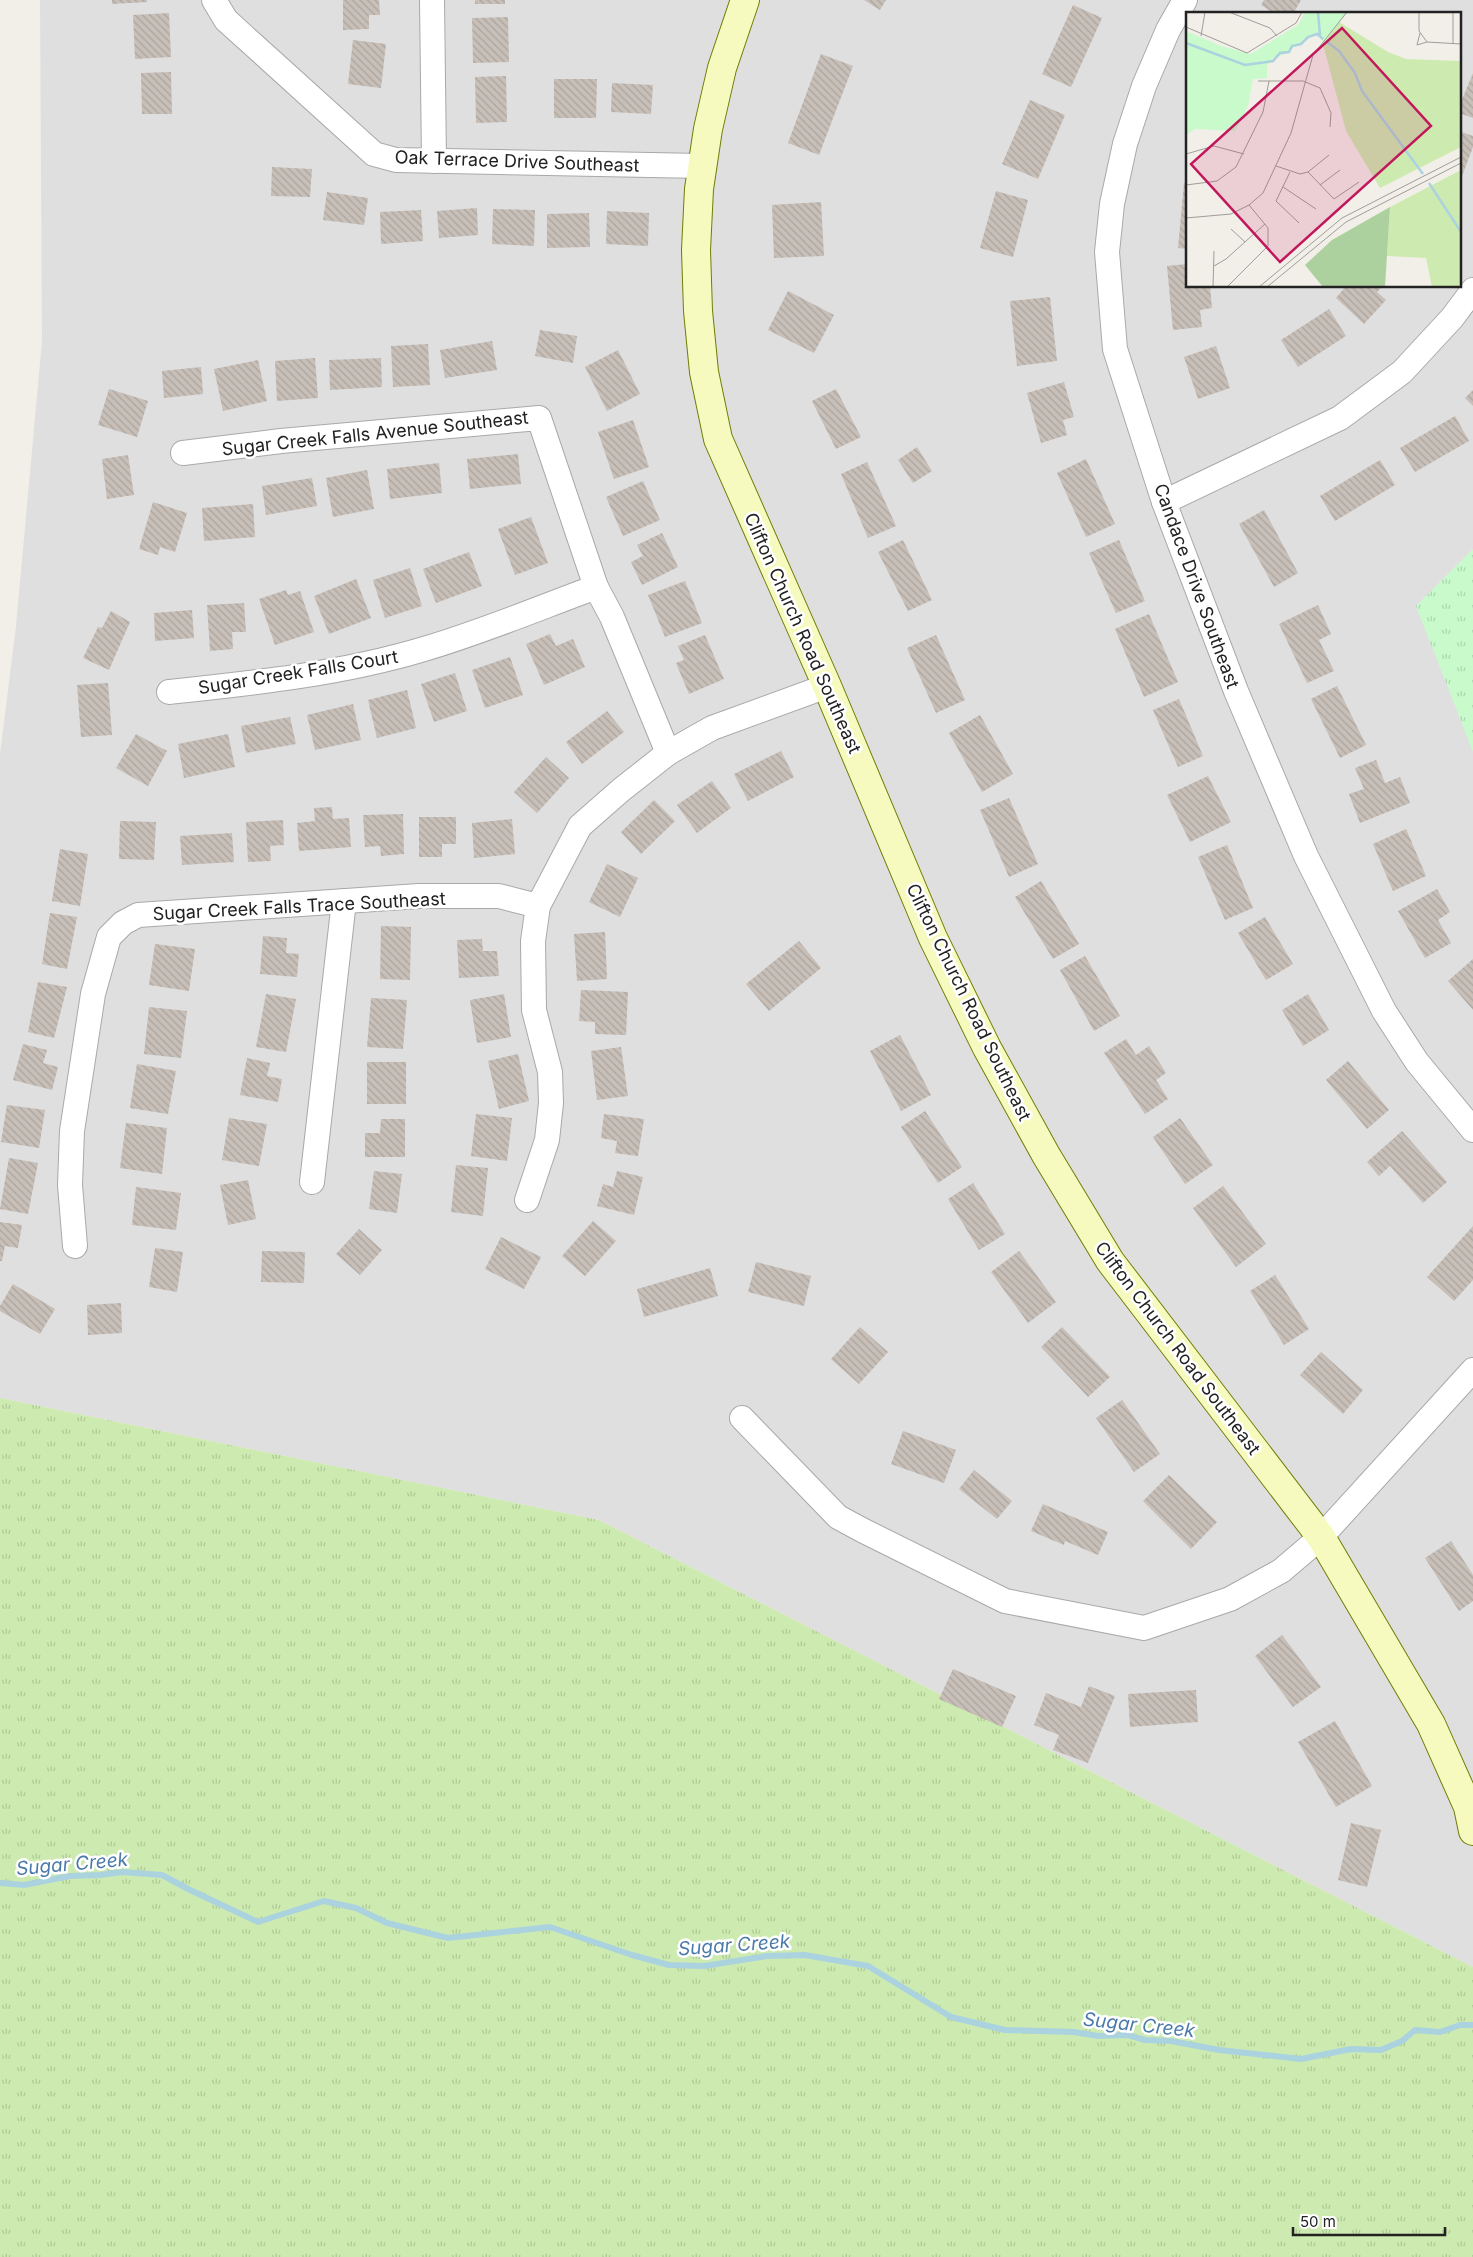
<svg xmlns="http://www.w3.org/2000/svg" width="1473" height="2257" viewBox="0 0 1473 2257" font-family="Inter,sans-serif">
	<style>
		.residential { fill: #e0dfdf; fill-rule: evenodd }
		.grass { fill: url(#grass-tufts) }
		.park { fill: url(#park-tufts) }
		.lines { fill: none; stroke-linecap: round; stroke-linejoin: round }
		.stream { stroke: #aad3df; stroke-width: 6 }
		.building { fill: url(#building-back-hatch) }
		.street-casing { stroke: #a9a9a9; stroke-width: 26 }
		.secondary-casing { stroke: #707d05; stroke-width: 30 }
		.street { stroke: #fff; stroke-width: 24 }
		.secondary { stroke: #f7fabf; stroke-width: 28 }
		.labels { text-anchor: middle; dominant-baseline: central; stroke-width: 5; stroke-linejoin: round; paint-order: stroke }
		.street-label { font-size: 18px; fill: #222; stroke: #fff }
		.water-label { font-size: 19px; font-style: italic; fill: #4a7aab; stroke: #fff }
		.inset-river { fill: none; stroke: #aad3df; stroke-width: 2.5 }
		.inset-road { fill: none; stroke: #9f9d99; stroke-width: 1 }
		.view { fill: #c2185b; fill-opacity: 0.15; stroke: #c2185b; stroke-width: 2.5 }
		.inset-edge { fill: none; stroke: #222; stroke-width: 2.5 }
	</style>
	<defs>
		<pattern id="grass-tufts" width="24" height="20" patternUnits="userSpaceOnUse" patternTransform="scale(1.25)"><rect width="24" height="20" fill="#cdebb0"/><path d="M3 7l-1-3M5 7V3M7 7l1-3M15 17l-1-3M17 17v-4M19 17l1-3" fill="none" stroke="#b0c997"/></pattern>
		<pattern id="park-tufts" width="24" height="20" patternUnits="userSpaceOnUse" patternTransform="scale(1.25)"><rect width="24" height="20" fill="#c8facc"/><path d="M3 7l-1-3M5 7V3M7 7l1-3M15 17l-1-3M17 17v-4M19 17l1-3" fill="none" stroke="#acd6af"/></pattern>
		<pattern id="building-back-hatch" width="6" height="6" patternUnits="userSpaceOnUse" patternTransform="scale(1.25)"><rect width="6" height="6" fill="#c7bfb8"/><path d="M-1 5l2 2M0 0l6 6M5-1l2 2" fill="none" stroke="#aba49e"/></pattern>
	</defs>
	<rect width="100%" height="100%" fill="#f2efe9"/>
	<path class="residential" d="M40 0H1473V1967L599 1520 0 1398V754L16 626 42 341ZM1187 14H1459V286H1187Z"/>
	<polygon class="grass" points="0,1398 599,1520 1473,1967 1473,2257 0,2257"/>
	<polygon class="park" points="1473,549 1473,752 1416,606"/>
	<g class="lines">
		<polyline class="stream" points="0,1883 24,1885 70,1876 100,1875 122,1872 162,1875 190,1890 258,1922 324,1901 356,1908 387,1923 448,1938 550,1927 632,1955 669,1965 704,1966 767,1956 805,1955 868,1966 951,2017 1005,2030 1074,2032 1098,2036 1128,2035 1145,2040 1171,2041 1219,2050 1301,2059 1351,2049 1381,2050 1402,2041 1415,2030 1440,2032 1460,2025 1473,2025"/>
	</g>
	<g class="building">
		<polygon points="112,0 147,0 147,2 112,4"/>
		<polygon points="343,0 379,0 380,15 369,15 369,29 343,30"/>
		<rect x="475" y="0" width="30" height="4"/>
		<polygon points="864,0 886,0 880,10"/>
		<polygon points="1264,0 1301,0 1293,14 1275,14 1261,5"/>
		<polygon points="1073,5 1102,18 1071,87 1042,74"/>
		<polygon points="169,13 171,57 135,59 133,15"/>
		<polygon points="508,17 509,62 473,63 472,18"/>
		<polygon points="353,40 386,44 381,88 348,84"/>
		<polygon points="821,54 853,66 819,155 788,143"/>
		<polygon points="171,72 172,114 142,114 141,73"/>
		<polygon points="1473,73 1473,118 1459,113 1459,107"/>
		<polygon points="506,76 507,122 476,123 475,77"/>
		<polygon points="554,79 597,79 596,118 554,118"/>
		<polygon points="612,83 653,85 651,114 611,112"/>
		<polygon points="1030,100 1065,115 1038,179 1002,164"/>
		<polygon points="1459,131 1473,136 1473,147 1459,184"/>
		<polygon points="272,167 312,169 310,197 271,196"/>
		<polygon points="1184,183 1187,183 1187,249 1178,248"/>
		<polygon points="996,191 1028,200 1013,257 980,248"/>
		<polygon points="327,192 368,198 364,225 323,220"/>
		<polygon points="821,202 824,256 774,258 772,205"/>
		<polygon points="477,208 478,235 439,238 437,211"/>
		<polygon points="493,209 535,210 534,246 492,244"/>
		<polygon points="421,210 423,241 381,244 380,212"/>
		<polygon points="607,211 649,213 648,246 606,244"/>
		<polygon points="589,213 590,247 547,248 547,214"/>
		<polygon points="1187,264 1187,286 1210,286 1212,308 1200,310 1202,327 1173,330 1167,266"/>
		<polygon points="1346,286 1383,286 1377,292 1386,300 1364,324 1336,298"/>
		<polygon points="788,291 834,315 814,353 768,330"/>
		<polygon points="1050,297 1057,361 1017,366 1010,301"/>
		<polygon points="1329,309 1346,336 1298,367 1281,340"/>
		<polygon points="540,330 577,336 573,363 535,356"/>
		<polygon points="492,341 497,370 445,378 440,350"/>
		<polygon points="428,344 430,385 393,387 391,346"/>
		<polygon points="1216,346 1230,388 1198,399 1184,357"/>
		<polygon points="618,350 640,394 607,411 585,367"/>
		<polygon points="315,358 318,398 277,401 275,361"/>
		<polygon points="381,358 382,387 330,390 329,360"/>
		<polygon points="258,360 267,401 223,411 214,369"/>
		<polygon points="201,367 203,394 164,398 162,371"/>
		<polygon points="1064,382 1074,417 1063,420 1067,435 1041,443 1027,393"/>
		<polygon points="109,389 148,401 137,437 98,425"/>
		<polygon points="836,389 861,437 836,449 812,401"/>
		<polygon points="1473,390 1473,406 1465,398"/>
		<polygon points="1455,416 1469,441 1415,472 1400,448"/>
		<polygon points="633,420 649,467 614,479 598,432"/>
		<polygon points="917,447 932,471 913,483 898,460"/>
		<polygon points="518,454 521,484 470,489 467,459"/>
		<polygon points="128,455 134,495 107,499 102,459"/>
		<polygon points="1086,459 1115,524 1086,537 1057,473"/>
		<polygon points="1380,460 1395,485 1335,521 1320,496"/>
		<polygon points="867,462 896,526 868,538 841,474"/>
		<polygon points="439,463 442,493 390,499 387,469"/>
		<polygon points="367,470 374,509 333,517 326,478"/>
		<polygon points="312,478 317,506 266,515 262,486"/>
		<polygon points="643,481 660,520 623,536 606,497"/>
		<polygon points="153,502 187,513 175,552 160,547 158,555 139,549"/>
		<polygon points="253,504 255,537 204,541 202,508"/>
		<polygon points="1264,510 1298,573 1274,587 1239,524"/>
		<polygon points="531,517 548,563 515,575 498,529"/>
		<polygon points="662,533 678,567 642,585 631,562 643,556 637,545"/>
		<polygon points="903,540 932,600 908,611 878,552"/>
		<polygon points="1119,540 1145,601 1116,613 1089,553"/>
		<polygon points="469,552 482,586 436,603 423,569"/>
		<polygon points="410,568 422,606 385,618 373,580"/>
		<polygon points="356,579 371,618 329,634 314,596"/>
		<polygon points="685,581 702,623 665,637 648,595"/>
		<polygon points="286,590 288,595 300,591 314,632 275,645 259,599"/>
		<polygon points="244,603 246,632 232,632 233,649 210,651 207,605"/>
		<polygon points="1318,605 1331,634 1319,640 1334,671 1307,683 1279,624"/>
		<polygon points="192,610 194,638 155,641 154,613"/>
		<polygon points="111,611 130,622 109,670 83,658 98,627 102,628"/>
		<polygon points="1149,614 1178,682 1144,697 1115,629"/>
		<polygon points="550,634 556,646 573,639 585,667 544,685 526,644"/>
		<polygon points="705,635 724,679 689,694 676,663 684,660 678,646"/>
		<polygon points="936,635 965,700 936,713 907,648"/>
		<polygon points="510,657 523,695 485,708 472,670"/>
		<polygon points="455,673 467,711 434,722 421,684"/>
		<polygon points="108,683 112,735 81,737 77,685"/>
		<polygon points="1337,686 1366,745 1340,758 1311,699"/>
		<polygon points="407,690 416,728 377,738 368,700"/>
		<polygon points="1179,699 1203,756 1178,767 1153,710"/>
		<polygon points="353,704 361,740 315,750 307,715"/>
		<polygon points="607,711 624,732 582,764 566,742"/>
		<polygon points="980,715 1013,774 982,792 949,733"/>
		<polygon points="290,717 296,744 246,753 241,726"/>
		<polygon points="136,734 167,751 148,786 116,768"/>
		<polygon points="228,734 235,767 184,778 178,744"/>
		<polygon points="781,751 794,777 748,801 734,774"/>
		<polygon points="546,757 569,778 537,813 514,792"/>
		<polygon points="1376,760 1385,783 1400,777 1410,803 1360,823 1349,794 1364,789 1355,768"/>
		<polygon points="1208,776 1231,822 1190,842 1167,795"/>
		<polygon points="712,781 731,808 697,833 677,805"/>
		<polygon points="1009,798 1038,864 1009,877 980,810"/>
		<polygon points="654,800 675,821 641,854 621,832"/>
		<polygon points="332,807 333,819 349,818 351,847 299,851 297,823 315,821 314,808"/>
		<polygon points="403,814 404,854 381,856 380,846 365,847 363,815"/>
		<polygon points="419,817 456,817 456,844 442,844 442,857 419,857"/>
		<polygon points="512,819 515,854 474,858 472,823"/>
		<polygon points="283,820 284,845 270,846 271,861 248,862 246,822"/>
		<polygon points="120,821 156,822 154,860 119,859"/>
		<polygon points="1406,829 1426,876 1393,891 1373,844"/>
		<polygon points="232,833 234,862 182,865 180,836"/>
		<polygon points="1227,845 1253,908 1225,920 1198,857"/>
		<polygon points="60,849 88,854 80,906 52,901"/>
		<polygon points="607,864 638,878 620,917 589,902"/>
		<polygon points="1041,881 1079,944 1053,959 1015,897"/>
		<polygon points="1437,889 1450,912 1438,920 1451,943 1425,958 1398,911"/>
		<polygon points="50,913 77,917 67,969 42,964"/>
		<polygon points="1265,917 1293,964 1266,980 1238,933"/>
		<polygon points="381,926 411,927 410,980 380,979"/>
		<polygon points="605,932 607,979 577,981 574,934"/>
		<polygon points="263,936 287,938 286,953 299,954 297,977 260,974"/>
		<polygon points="482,939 483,951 497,951 499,976 459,978 457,940"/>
		<polygon points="799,941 821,968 769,1011 746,984"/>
		<polygon points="155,944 195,949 189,991 149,985"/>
		<polygon points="1085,956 1120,1016 1094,1031 1060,970"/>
		<polygon points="1473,959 1473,1010 1448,981"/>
		<polygon points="38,982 67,987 54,1038 28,1032"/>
		<polygon points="581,990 628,992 626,1035 595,1034 595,1022 579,1021"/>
		<polygon points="266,994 296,999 286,1052 256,1047"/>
		<polygon points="504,994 511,1037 477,1043 470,1000"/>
		<polygon points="1308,994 1329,1030 1303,1046 1282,1010"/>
		<polygon points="371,998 407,1000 403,1049 367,1047"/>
		<polygon points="149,1007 187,1011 181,1058 144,1054"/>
		<polygon points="900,1035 931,1095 901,1111 870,1051"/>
		<polygon points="1126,1039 1136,1055 1149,1046 1166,1073 1156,1080 1168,1099 1145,1114 1104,1053"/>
		<polygon points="23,1044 47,1050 43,1063 58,1067 52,1090 13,1080"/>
		<polygon points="621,1047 628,1096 597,1100 591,1051"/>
		<polygon points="518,1054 529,1101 499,1109 488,1061"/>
		<polygon points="247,1058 270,1063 267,1076 282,1079 278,1102 240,1095"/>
		<polygon points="1348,1061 1389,1110 1367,1129 1326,1080"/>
		<rect x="367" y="1062" width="39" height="42"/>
		<polygon points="137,1064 176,1071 168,1114 130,1108"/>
		<polygon points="7,1105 45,1110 39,1148 1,1142"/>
		<polygon points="925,1111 962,1167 938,1183 901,1127"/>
		<polygon points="476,1114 512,1118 507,1161 471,1156"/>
		<polygon points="604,1114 644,1119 638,1156 615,1153 617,1141 601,1138"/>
		<polygon points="229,1118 267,1124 259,1166 222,1160"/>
		<polygon points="1180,1118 1213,1165 1185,1184 1153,1137"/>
		<polygon points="381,1119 405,1119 405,1157 365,1157 365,1133 380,1133"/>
		<polygon points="126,1123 167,1128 162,1174 120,1168"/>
		<polygon points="1402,1131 1447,1182 1423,1203 1390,1166 1379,1176 1367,1162"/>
		<polygon points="9,1158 38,1163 28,1214 0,1209"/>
		<polygon points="456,1165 488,1168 483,1216 451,1212"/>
		<polygon points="374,1171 402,1174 397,1213 369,1209"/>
		<polygon points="617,1171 643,1177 634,1215 597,1206 603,1184 613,1187"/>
		<polygon points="248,1180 256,1219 228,1225 220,1185"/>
		<polygon points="973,1183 1005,1234 979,1250 948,1199"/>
		<polygon points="1223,1186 1266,1244 1236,1267 1193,1208"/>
		<polygon points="136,1187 181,1193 176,1230 132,1225"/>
		<polygon points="593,1221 616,1241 585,1276 562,1256"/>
		<polygon points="0,1222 22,1225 18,1248 5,1246 2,1261 0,1261"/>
		<polygon points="1473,1226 1473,1280 1454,1301 1427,1277"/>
		<polygon points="359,1229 382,1250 360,1275 336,1254"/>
		<polygon points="501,1237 541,1257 524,1289 485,1269"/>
		<polygon points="155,1248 183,1252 177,1292 149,1287"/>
		<polygon points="262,1251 305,1252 304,1283 261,1282"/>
		<polygon points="1019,1251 1056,1302 1028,1323 991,1272"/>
		<polygon points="756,1262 811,1276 804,1306 748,1292"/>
		<polygon points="710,1268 718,1296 644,1317 637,1289"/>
		<polygon points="1275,1275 1309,1329 1284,1345 1250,1291"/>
		<polygon points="13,1284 55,1309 40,1334 0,1311 0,1306"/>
		<polygon points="121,1303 122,1333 88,1335 87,1305"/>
		<polygon points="860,1327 888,1352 859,1384 831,1359"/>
		<polygon points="1062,1327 1110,1377 1088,1397 1041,1347"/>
		<polygon points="1321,1352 1363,1390 1343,1414 1300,1375"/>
		<polygon points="1122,1400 1160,1454 1134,1472 1096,1418"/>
		<polygon points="903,1431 956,1450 944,1483 891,1464"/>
		<polygon points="974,1470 1012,1501 997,1519 959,1489"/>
		<polygon points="1169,1475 1217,1522 1191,1549 1143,1501"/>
		<polygon points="1043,1504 1108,1532 1098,1555 1065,1541 1064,1545 1031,1531"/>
		<polygon points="1451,1541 1473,1575 1473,1601 1459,1611 1425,1558"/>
		<polygon points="1282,1635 1321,1687 1293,1707 1255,1656"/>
		<polygon points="953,1669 1016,1696 1002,1727 939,1699"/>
		<polygon points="1089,1686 1115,1696 1088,1763 1053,1750 1059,1735 1034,1725 1046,1693 1081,1707"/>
		<polygon points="1196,1690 1198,1722 1130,1727 1128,1694"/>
		<polygon points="1335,1721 1372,1786 1336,1807 1298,1742"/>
		<polygon points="1351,1823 1381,1830 1367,1887 1338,1880"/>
	</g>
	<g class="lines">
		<defs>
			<g id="street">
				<polyline points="214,0 226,20 374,154 396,160 702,166"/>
				<polyline points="432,0 434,161"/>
				<polyline points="1185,0 1168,30 1144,86 1125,144 1112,204 1107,252 1115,349 1164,502 1236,691 1306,856 1384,1011 1417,1062 1473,1130"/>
				<polyline points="183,453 281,441 539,418 596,587 612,617 668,753"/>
				<polyline points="1164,502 1340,418 1402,372 1452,318 1473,290"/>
				<path d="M169 692C254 683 341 674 424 649 482 632 539 608 596 587"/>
				<polyline points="312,1182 344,901"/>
				<polyline points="527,1200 547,1140 551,1103 550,1072 534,1010 533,941 538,906 580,826 621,790 668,753 712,728 827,686"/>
				<polyline points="75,1246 70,1185 72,1131 93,994 109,937 123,923 138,915 419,896 499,896 538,906"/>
				<polyline points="742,1418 838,1517 862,1530 1005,1601 1144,1628 1230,1599 1281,1571 1321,1537 1473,1370"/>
			</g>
			<polyline id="secondary" points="745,0 722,68 708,129 699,189 696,250 698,311 704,372 718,439 827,686 933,938 987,1048 1046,1155 1110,1261 1321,1537 1431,1724 1468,1807 1473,1831"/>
		</defs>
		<use href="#street" class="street-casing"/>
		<use href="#secondary" class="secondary-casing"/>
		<use href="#street" class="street"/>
		<use href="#secondary" class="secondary"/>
	</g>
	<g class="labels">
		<g class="street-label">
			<text transform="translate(517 161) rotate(2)">Oak Terrace Drive Southeast</text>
			<text transform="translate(375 433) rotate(-6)">Sugar Creek Falls Avenue Southeast</text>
			<text transform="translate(1197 586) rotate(70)">Candace Drive Southeast</text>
			<text transform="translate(803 633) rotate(66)">Clifton Church Road Southeast</text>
			<text transform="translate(298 672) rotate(-9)">Sugar Creek Falls Court</text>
			<text transform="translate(299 906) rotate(-3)">Sugar Creek Falls Trace Southeast</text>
			<text transform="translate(969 1002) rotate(64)">Clifton Church Road Southeast</text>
			<text transform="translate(1178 1348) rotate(53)">Clifton Church Road Southeast</text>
		</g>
		<g class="water-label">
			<text transform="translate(72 1864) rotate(-5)">Sugar Creek</text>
			<text transform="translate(734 1945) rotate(-4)">Sugar Creek</text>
			<text transform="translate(1139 2025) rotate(6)">Sugar Creek</text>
		</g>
	</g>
	<g transform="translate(1186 12)">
		<rect width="275" height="275" fill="#f2efe9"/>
		<path d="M153 10 202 40 220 47 275 49V135L194 176 160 119 137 32ZM275 158V275H246L240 246 201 244 204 195Z" fill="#cdebb0"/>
		<path d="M204 195 199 275H137L119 253 146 228Z" fill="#add19e"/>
		<path d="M119 0H161L137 32 134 23H124L99 42 87 46 81 54V66L67 67 62 94 49 119 9 117 0 123V19L35 34 65 42 113 12Z" fill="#c8facc"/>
		<path class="inset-river" d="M132 0 134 23M140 29 153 39 169 61 176 79 237 162M0 31 59 53 87 49 94 41 103 40 106 34 115 32 122 25 131 22 137 27M243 171 275 220"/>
		<path class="inset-road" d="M43 0 84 16 91 24M233 0V19L241 30 275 32M0 15 61 41 110 11 116 0M234 21 231 33 241 30M15 24 19 0M267 32V0M72 69H117L134 76 145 101 144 115M0 142 28 134 58 142M90 154 114 162 122 160 143 143M104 160 90 189 113 211M122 160 148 187 173 170M0 173 31 169 50 155 77 100 83 69M134 173 154 158M97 175 130 197M0 206 45 202 63 193 77 181 105 121 127 43 161 0M45 217 59 230M28 254 40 247 79 212M27 275 28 239M41 275 82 234V216L63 193M73 275 156 206 275 145M81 275 160 210 275 151"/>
		<path class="view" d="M156 16 245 114 94 250 5 152Z"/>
		<rect width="275" height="275" class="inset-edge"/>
	</g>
	<path d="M1293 2227v8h152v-8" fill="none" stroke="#222222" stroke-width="2.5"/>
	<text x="1300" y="2227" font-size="15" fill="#222222" stroke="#ffffff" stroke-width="4" paint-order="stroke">50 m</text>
</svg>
